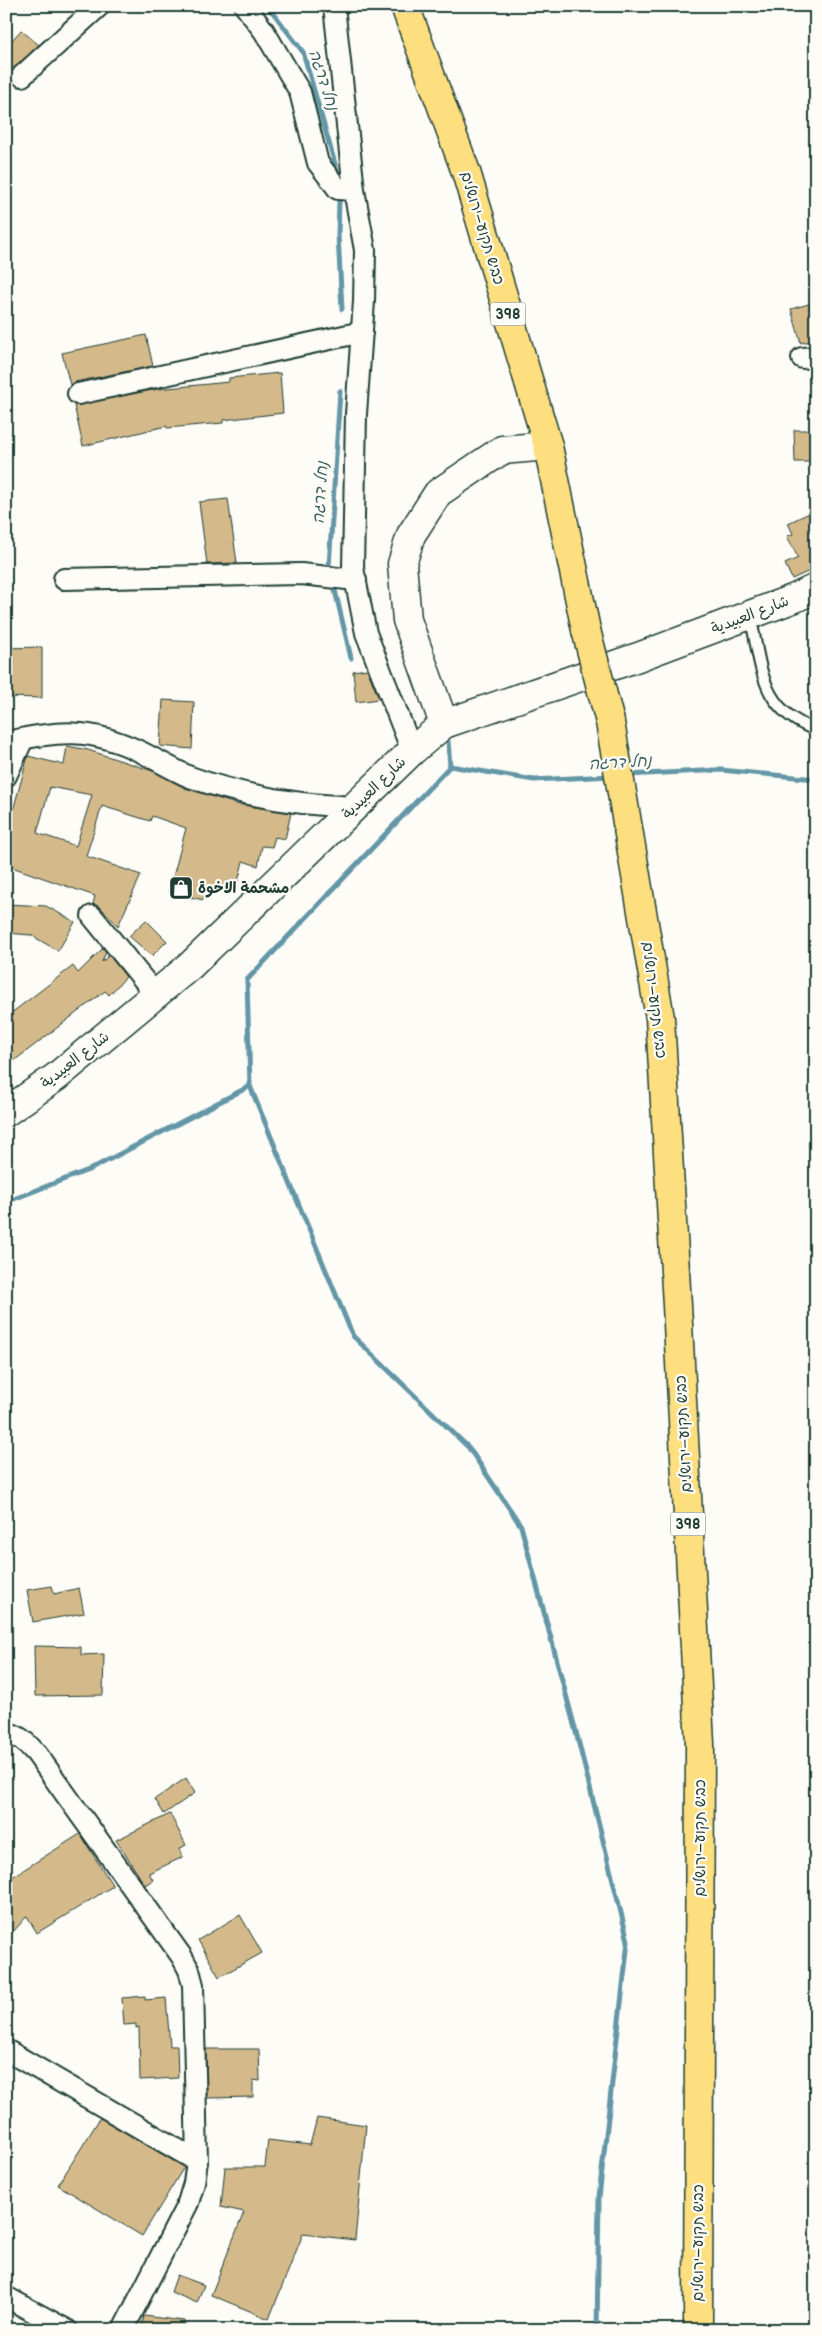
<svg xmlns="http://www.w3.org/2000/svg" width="822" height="2336" viewBox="0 0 822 2336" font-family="'Balsamiq Sans','Playpen Sans Arabic','Playpen Sans Hebrew',sans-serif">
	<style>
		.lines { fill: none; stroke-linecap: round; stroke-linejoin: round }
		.stream { stroke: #6396a6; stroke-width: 5 }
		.building { fill: #d4ba8a; stroke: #1f3d34; fill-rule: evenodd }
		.service-casing { stroke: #1f3d34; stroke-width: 14 }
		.minor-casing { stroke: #1f3d34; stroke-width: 24 }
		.secondary-casing { stroke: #1f3d34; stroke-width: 31 }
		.primary-casing { stroke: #1f3d34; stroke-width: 31 }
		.service { stroke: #fdfcf7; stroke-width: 10 }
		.minor { stroke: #fdfcf7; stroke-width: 20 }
		.secondary { stroke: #fdfcf7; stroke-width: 28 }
		.primary { stroke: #fedf80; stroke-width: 28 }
		.primary-bridge-casing { stroke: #1f3d34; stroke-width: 31; stroke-linecap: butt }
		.primary-bridge { stroke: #fedf80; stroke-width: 28 }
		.labels { text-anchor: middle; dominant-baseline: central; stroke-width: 4.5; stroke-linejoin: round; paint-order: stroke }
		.shield { fill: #fdfcf7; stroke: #62766e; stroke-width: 1 }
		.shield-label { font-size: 14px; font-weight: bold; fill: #1f3d34 }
		.street-label { font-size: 15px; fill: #1f3d34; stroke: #fdfcf7 }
		.poi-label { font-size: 15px; font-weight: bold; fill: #1f3d34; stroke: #fdfcf7; text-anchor: start }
		.water-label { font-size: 16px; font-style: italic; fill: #3b6264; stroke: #fdfcf7 }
	</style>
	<rect width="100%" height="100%" fill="#fdfcf7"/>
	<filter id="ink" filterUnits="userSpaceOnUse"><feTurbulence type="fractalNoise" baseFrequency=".02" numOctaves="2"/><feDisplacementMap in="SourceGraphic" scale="10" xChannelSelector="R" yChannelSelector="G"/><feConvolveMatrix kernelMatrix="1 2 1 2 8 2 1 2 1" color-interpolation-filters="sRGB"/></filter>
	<g filter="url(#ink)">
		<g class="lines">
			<g class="stream">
				<polyline points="268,6 303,52 337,171"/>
				<polyline points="339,201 338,235 342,309"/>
				<polyline points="329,567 340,391"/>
				<polyline points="334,586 351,658"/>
				<polyline points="448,741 450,766 534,780 611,776"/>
				<polyline points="450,766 247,980 250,1086 353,1336 469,1448 521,1526 577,1736 628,1941 599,2197 597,2330"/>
				<polyline points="627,775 721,770 816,779"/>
				<polyline points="6,1202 91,1169 250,1086"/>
			</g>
		</g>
		<g class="building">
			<polygon points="21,30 39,45 12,70 6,65 6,47"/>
			<polygon points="816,302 816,340 801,343 791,309"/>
			<polygon points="146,335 153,366 75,382 70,385 62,353"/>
			<polygon points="280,373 283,413 223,420 223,423 167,428 166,426 83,446 74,405 158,389 229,382 229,378"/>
			<polygon points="794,430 816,430 816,462 795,462"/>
			<polygon points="228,499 237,563 207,564 199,502"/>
			<polygon points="816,510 816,568 792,579 785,564 798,558 787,536 793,534 788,523"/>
			<polygon points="42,647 42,698 6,697 6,648"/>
			<polygon points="367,669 379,699 356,702 353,671"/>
			<polygon points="163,700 194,702 192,749 160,746"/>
			<path d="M67 746 88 750 153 771 185 788 236 804 291 813 285 839 275 837 272 847 262 846 258 866 243 861 235 894 206 887 203 900 169 892 186 828 152 816 150 821 102 806 86 856 141 875 118 926 101 908 93 904 95 896 6 865V836L28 756 64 765ZM50 787 92 795 76 846 37 833Z"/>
			<polygon points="6,904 46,906 75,922 58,951 31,935 6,933"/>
			<polygon points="146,920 167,941 152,956 129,936"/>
			<polygon points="103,948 106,952 102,962 109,955 126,977 109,995 105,991 6,1067 6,1017 73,966 78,973"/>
			<polygon points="52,1586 54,1594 79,1588 84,1613 33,1622 27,1590"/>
			<polygon points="34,1646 81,1647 81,1655 104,1654 103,1695 35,1696"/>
			<polygon points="186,1778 195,1793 164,1814 155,1799"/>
			<polygon points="170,1814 186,1845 179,1849 183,1857 149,1873 153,1880 145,1885 116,1840"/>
			<polygon points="80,1834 113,1886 37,1933 27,1916 6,1940 6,1881"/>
			<polygon points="240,1915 262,1953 219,1977 198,1940"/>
			<polygon points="145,1996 145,2000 166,1998 170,2046 177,2046 178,2078 140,2080 139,2027 136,2028 136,2024 124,2025 122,1998"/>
			<polygon points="206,2049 259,2049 260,2081 253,2080 253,2097 207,2098"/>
			<polygon points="100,2118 184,2167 142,2236 58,2185"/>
			<polygon points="317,2118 366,2125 355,2240 303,2234 269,2319 211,2295 244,2212 221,2207 225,2167 265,2167 268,2140 310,2145"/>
			<polygon points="177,2275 204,2285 197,2303 171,2292"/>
			<polygon points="144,2316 184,2321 183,2330 141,2330"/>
		</g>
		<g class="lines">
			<defs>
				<path id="service" d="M750 615C762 667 759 709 816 730"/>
				<g id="minor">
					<polyline points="245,6 264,31 300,92 318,163 338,189 354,190 365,250 364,301 356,414 353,568 366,633 412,751"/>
					<polyline points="334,6 354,190"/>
					<polyline points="22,76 99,6"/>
					<polyline points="802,358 816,357"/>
					<polyline points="78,394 362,332"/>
					<polyline points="64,579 301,574 356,580"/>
					<path d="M6 742C60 731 88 727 139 751 156 759 173 770 190 777 243 796 299 805 355 807"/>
					<polyline points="6,776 23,739"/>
					<polyline points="92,916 156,995"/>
					<path d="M6 1733C20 1735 27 1744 36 1753L182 1957 189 1970 193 1985 197 2161 194 2183 188 2203 123 2330"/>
					<polyline points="6,2050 197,2161"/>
					<polyline points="6,2297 67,2330"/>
				</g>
				<g id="secondary">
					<polyline points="444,724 407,620 402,564 411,535 438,493 502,450 548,446"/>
					<polyline points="6,1112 56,1077 190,966 412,751 444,724 638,657 795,598 816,588"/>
				</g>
				<g id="primary">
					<polyline points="405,6 466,172 548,446 586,630"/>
					<polyline points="610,722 660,1018 677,1305 700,1744 698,2330"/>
				</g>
			</defs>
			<use href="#service" class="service-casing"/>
			<use href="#minor" class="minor-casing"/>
			<use href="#secondary" class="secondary-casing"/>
			<use href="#primary" class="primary-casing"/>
			<use href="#service" class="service"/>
			<use href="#minor" class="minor"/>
			<use href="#secondary" class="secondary"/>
			<use href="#primary" class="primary"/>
			<defs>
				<polyline id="primary-bridge" points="586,630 610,722"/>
			</defs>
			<use href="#primary-bridge" class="primary-bridge-casing"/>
			<use href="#primary-bridge" class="primary-bridge"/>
		</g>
	</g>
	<defs>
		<symbol id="shop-square" viewBox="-11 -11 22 22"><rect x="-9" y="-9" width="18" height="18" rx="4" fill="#1f3d34" stroke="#fdfcf7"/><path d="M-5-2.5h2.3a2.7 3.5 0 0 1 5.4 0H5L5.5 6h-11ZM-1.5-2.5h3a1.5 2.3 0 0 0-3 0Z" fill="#fff"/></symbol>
	</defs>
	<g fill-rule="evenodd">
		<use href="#shop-square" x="167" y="874" width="28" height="28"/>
	</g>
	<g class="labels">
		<g class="shield">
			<rect x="490.5" y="302.5" width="35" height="23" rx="4"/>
			<rect x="670.5" y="1512.5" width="35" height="23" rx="4"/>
		</g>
		<g class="shield-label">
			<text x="508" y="314">398</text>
			<text x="688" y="1524">398</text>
		</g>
		<g class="street-label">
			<text transform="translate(482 228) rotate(73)">כביש תקוע–ירושלים</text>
			<text transform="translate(750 615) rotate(-21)">شارع العبيدية</text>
			<text transform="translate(374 788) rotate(-44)">شارع العبيدية</text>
			<text transform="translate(654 1000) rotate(83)">כביש תקוע–ירושלים</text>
			<text transform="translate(75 1060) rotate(-38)">شارع العبيدية</text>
			<text transform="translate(684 1434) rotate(-93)">כביש תקוע–ירושלים</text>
			<text transform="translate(700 1838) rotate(-90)">כביש תקוע–ירושלים</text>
			<text transform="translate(698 2243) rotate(-90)">כביש תקוע–ירושלים</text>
		</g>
		<g class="poi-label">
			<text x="198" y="888">مشحمة الاخوة</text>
		</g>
		<g class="water-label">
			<text transform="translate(323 80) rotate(72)">נחל דרגה</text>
			<text transform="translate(321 493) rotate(-86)">נחל דרגה</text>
			<text transform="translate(620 763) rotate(-3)">נחל דרגה</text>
		</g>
	</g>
	<rect width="822" height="2336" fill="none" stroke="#fdfcf7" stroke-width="25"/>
	<rect x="12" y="12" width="797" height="2311" fill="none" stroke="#1f3d34" stroke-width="2" filter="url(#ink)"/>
</svg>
